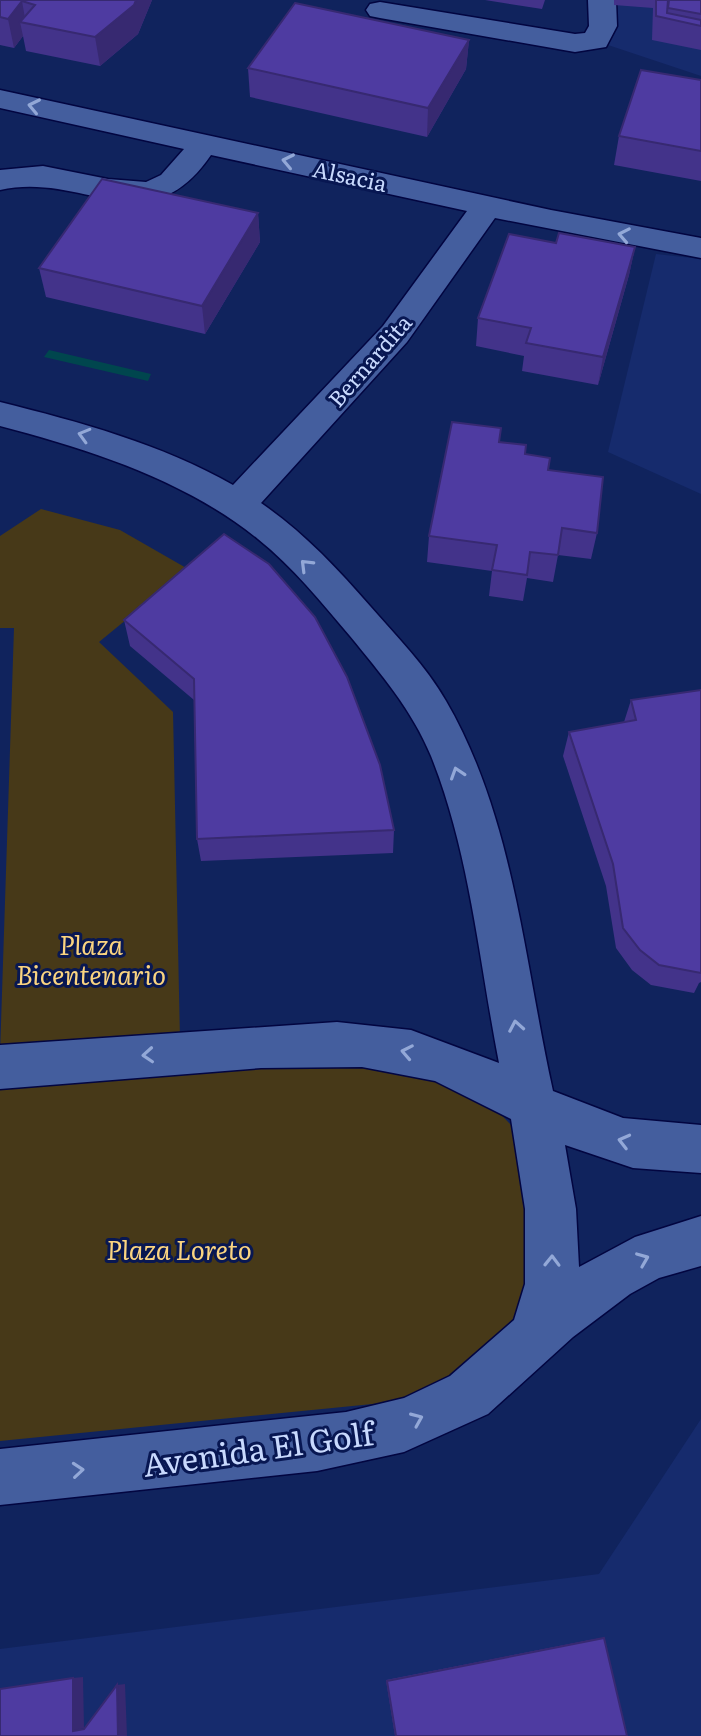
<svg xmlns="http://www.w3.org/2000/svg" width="701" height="1736" viewBox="0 0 701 1736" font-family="Literata,serif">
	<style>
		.built { fill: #162b6d }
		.green { fill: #473918 }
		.water { fill: #00464e }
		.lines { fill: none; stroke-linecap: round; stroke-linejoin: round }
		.minor-casing { stroke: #020540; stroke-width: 3 }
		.minor { fill: #445e9e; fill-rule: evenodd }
		.wall { fill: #43338a }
		.shaded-wall { fill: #372971 }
		.building { fill: #4e3ba1; stroke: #372971; stroke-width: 2 }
		.oneway { stroke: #93a8d7 }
		.labels { text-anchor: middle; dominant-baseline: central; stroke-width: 6; stroke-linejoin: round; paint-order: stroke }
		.far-street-label { font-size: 22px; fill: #c8d9fd; stroke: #081752 }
		.park-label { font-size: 26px; font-style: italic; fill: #fad480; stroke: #081752 }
		.near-street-label { font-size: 32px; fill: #c8d9fd; stroke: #081752 }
	</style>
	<rect width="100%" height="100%" fill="#10235d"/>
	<g class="built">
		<polygon points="603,0 701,0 701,76 596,41"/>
		<polygon points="656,254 701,259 701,494 608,452"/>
		<polygon points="701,1419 701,1736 0,1736 0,1649 599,1574"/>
	</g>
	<g class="green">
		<polygon points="41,509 120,530 188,569 99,642 173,712 180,1039 0,1054 14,628 0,628 0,536"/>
		<polygon points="369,1059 475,1087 511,1125 528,1161 538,1206 522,1307 481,1361 413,1400 0,1441 0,1087"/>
	</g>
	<polygon class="water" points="49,350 151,374 148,381 44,357"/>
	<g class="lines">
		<defs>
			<g id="minor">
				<polygon points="588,0 616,0 617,26 606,47 575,52 380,18 370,16 366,10 370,4 380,2 575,34 585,33 589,26"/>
				<path d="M0 90 551 210 701 238V258L495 218 407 342 261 503C303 532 337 568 370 606 397 637 426 666 446 701 514 818 524 961 553 1091L623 1118 701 1125V1173L633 1168 565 1145 576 1209 579 1267 635 1237 701 1216V1266L659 1278 630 1294 573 1337 488 1414 404 1452 317 1471 0 1505V1449L346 1412 404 1398 450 1376 514 1320 525 1284V1209L511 1119 435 1081 362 1067 261 1068 0 1089V1045L337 1022 411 1030 499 1063C479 961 470 853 431 756 412 710 381 674 350 636 321 602 293 567 258 539 185 480 91 450 0 426V402C80 422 161 444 233 485L383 326 467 211 211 155C148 247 85 171 0 190V170L43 166 108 179 146 182 161 175 184 149 0 108Z"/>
			</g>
		</defs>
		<use href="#minor" class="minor-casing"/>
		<use href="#minor" class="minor"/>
	</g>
	<g class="wall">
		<polygon points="0,0 152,0 138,34 100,66 26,51 23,36 14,48 0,45"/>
		<polygon points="485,0 545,0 542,9"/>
		<polygon points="614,0 701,0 701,50 652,40 653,8 614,5"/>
		<polygon points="469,40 466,69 427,137 250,97 248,68"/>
		<polygon points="701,80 701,181 614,165 619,136"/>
		<polygon points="258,213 260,242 205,334 46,297 39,268"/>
		<polygon points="556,243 635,247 629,275 598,385 522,371 524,356 476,346 478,318"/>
		<polygon points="499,442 525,454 548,470 597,533 591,559 558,555 553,582 527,578 523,601 489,596 492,571 427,562 429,536"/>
		<polygon points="124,620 394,830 393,853 201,861 197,839 194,700 130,646"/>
		<polygon points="701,690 701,982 699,983 694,993 651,985 632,970 616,948 606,886 563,756 569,732 624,722 631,700"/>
		<polygon points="604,1638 627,1736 395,1736 386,1680 595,1639"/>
	</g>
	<g class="shaded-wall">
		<polygon points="136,0 152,0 138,34 100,66 95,37"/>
		<polygon points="22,1 26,24 20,22 23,36 14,48 8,19"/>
		<polygon points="469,40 466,69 427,137 428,108"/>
		<polygon points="258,213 260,242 205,334 202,306"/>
		<polygon points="635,247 629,275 598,385 603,357"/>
		<polygon points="83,1677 84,1728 73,1731 73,1678"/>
		<polygon points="125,1684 127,1736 118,1736 117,1685"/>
	</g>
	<g class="building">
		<polygon points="0,0 136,0 134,5 95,37 20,22 35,5 22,1 8,19 0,17"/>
		<polygon points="656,0 668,0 667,13 701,20 701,26 656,16"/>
		<polygon points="669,0 701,0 701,14 668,8"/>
		<polygon points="295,3 469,40 428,108 248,68"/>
		<polygon points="641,70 701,80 701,151 619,136"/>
		<polygon points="102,179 258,213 202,306 39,268"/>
		<polygon points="559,233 635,247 603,357 526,343 531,328 478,318 509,234 556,243"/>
		<polygon points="452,422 501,428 499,442 526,445 525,454 550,458 548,470 603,477 597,533 562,528 558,555 530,552 527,575 492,570 497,545 429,536"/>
		<polygon points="224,534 269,564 315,617 347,677 380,765 394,830 197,839 194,679 124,620"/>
		<polygon points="701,690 701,973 659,965 640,950 623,928 613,864 569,732 636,720 631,700"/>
		<polygon points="604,1638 627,1736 396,1736 387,1681"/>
		<polygon points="73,1678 73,1731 84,1729 117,1685 118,1736 0,1736 0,1689"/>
	</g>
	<defs><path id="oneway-chevron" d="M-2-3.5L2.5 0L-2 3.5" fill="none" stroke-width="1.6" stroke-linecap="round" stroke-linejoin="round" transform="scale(2)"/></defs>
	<g class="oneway">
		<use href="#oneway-chevron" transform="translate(34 106) rotate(-168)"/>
		<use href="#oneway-chevron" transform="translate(288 161) rotate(-168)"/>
		<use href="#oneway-chevron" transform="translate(624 235) rotate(-169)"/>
		<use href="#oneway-chevron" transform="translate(84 435) rotate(-164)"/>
		<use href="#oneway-chevron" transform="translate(306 565) rotate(-135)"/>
		<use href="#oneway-chevron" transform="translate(457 773) rotate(-108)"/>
		<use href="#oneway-chevron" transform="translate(516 1026) rotate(-100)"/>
		<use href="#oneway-chevron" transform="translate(407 1052) rotate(-169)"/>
		<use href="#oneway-chevron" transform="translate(148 1055) rotate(176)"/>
		<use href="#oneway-chevron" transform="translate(624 1141) rotate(-166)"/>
		<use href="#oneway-chevron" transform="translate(643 1259) rotate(-22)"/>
		<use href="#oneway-chevron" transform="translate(552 1261) rotate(-89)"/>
		<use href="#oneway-chevron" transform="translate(417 1419) rotate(-23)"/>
		<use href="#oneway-chevron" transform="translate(78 1470) rotate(-5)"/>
	</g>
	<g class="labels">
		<g class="far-street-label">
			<text transform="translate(350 175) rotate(12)">Alsacia</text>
			<text transform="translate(369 360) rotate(-49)">Bernardita</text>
		</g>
		<g class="park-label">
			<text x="91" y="943">Plaza<tspan x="91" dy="30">Bicentenario</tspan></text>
			<text x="179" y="1248">Plaza Loreto</text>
		</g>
		<g class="near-street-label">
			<text transform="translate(258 1447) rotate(-8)">Avenida El Golf</text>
		</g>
	</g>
</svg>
